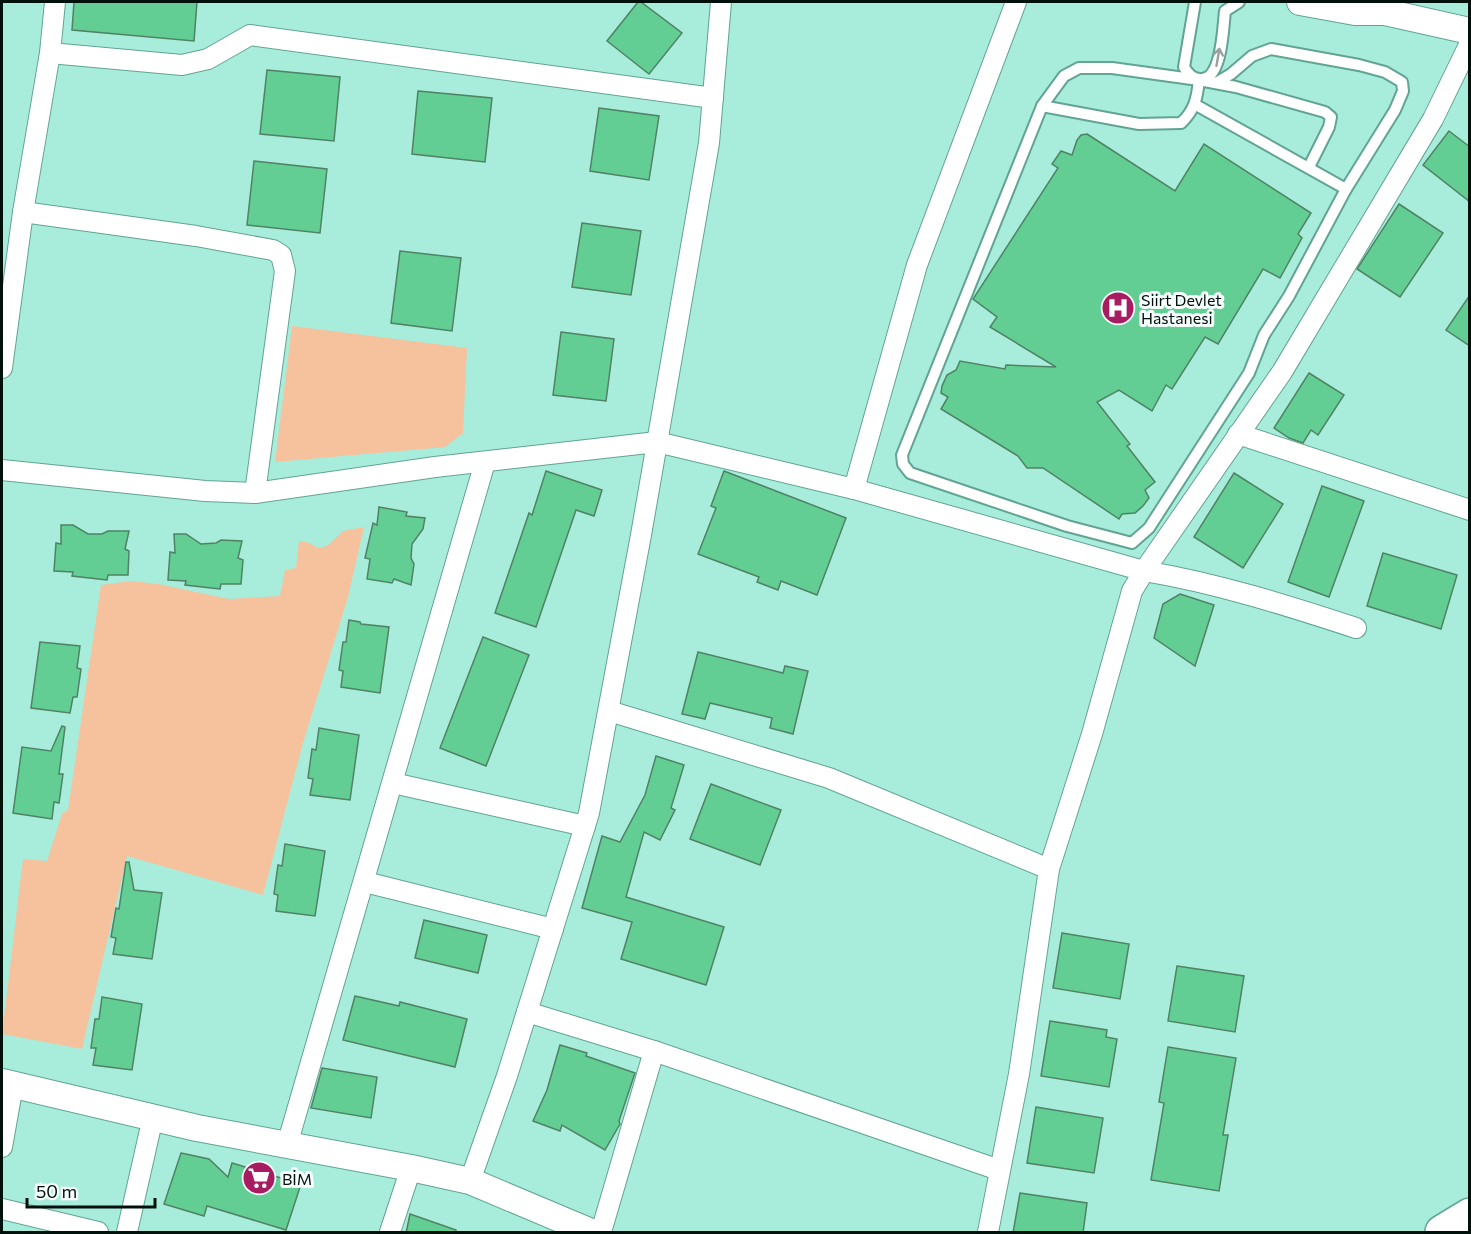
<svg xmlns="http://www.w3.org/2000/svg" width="1471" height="1234" viewBox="0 0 1471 1234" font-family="Commissioner,sans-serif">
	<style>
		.green { fill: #f6c29d }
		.building { fill: #62ce93; stroke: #508265; stroke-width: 1.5 }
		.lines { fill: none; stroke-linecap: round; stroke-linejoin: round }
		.service-casing { stroke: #62a494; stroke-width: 14 }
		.minor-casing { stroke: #62a494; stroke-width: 22 }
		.tertiary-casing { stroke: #62a494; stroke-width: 28 }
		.trunk-casing { stroke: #62a494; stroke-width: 36 }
		.service { stroke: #fff; stroke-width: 10 }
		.minor { stroke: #fff; stroke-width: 20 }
		.tertiary { stroke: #fff; stroke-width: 26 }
		.trunk { stroke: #fff; stroke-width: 33 }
		.oneway { stroke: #99a09e }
		.labels { text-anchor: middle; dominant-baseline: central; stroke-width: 6; stroke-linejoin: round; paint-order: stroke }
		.poi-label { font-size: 16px; fill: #00110c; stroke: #f8fefd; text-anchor: start }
	</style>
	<rect width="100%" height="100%" fill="#a8ecdb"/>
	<g class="green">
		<polygon points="292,326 467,348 463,433 445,447 275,462"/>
		<polygon points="364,527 348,597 303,743 263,895 127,856 82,1049 2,1034 23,859 47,861 62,814 68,810 101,585 131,581 158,584 229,599 280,596 285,570 296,568 299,541 310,543 317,548 327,546 343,531"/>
	</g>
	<g class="building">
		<polygon points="74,2 197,2 194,41 72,30"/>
		<polygon points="638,2 641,2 682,33 649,74 607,41"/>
		<polygon points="267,70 340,77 334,141 260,134"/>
		<polygon points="418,91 492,98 485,162 412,154"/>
		<polygon points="599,108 659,116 649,180 590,171"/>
		<polygon points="1449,131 1470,147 1470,202 1423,165"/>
		<polygon points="1087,134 1175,191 1204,144 1311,213 1298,234 1302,238 1280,278 1263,269 1218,344 1205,337 1172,389 1166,385 1152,411 1119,390 1097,402 1130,444 1127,446 1155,482 1145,490 1149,498 1143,506 1135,513 1122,514 1119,519 1043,468 1027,468 1018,456 941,409 948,397 941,393 942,386 947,375 956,370 960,361 1005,369 1006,365 1056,367 990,327 997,317 973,299 1058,168 1052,164 1061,151 1072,155 1077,140 1081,135"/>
		<polygon points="254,161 327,169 320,233 247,225"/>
		<polygon points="1399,204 1443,233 1400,297 1357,269"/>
		<polygon points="582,223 641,231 631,295 572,287"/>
		<polygon points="400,251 461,258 452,331 391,323"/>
		<polygon points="1470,295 1470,346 1446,330"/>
		<polygon points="561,332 614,339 606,401 553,395"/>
		<polygon points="1309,373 1344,395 1318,435 1311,430 1303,443 1289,438 1274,428"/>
		<polygon points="546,471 602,490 594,516 576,510 536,627 495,613 529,513 532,515"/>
		<polygon points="724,471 846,518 817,595 781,581 778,590 757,582 759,577 698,554 716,508 711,506"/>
		<polygon points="1234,473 1283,504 1243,568 1194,537"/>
		<polygon points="1322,486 1364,501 1329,597 1288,582"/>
		<polygon points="379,507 407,512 406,516 425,518 423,529 412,544 411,558 414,564 411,585 394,579 392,583 367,579 370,559 365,558 373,523 377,525"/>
		<polygon points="61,525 73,525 88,534 102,534 108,531 129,531 125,549 129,551 128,575 108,575 107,580 72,576 73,572 54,571 56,543 61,544"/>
		<polygon points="174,534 186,534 201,544 216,543 221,540 242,541 238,558 243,560 241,584 221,584 220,589 185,585 186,581 168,580 170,552 175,553"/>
		<polygon points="1383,553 1457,575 1441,629 1367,606"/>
		<polygon points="1180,594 1214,605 1195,666 1154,638 1163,604"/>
		<polygon points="349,620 360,622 361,624 389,627 380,693 341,687 343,671 339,670 343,642 346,642"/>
		<polygon points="483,637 529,655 486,766 440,748"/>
		<polygon points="40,642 80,646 77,668 81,669 77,697 73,697 70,713 31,708"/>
		<polygon points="698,652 783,673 785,666 808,671 793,734 770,728 772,718 710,703 705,719 682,714"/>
		<polygon points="62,726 65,727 59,774 63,774 59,803 54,802 52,819 13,813 22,747 51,751"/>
		<polygon points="319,728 359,735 350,800 310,795 313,779 308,778 312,749 316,750"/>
		<polygon points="656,756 684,765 671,808 675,810 660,840 644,832 626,897 724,927 706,985 621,959 632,922 582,908 602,836 620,842 645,795"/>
		<polygon points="711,784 781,810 760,865 690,839"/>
		<polygon points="285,844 325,851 315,916 276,911 278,895 274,894 278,865 282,866"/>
		<polygon points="126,862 129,862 134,890 162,893 152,959 113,954 116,938 111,937 116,908 119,909"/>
		<polygon points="424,920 487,935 478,973 415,958"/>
		<polygon points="1062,933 1129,944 1120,999 1053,988"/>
		<polygon points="1177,966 1244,976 1235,1032 1168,1021"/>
		<polygon points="355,996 399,1006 400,1002 467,1019 455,1067 343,1040"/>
		<polygon points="102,997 142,1004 132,1070 93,1065 96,1048 91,1048 95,1019 99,1019"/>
		<polygon points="1050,1021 1107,1030 1106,1037 1117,1039 1109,1087 1041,1076"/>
		<polygon points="560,1045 587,1053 586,1056 635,1073 619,1121 620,1124 605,1150 562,1125 560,1131 533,1121 547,1090"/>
		<polygon points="1168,1047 1236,1058 1223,1135 1228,1135 1219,1191 1151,1180 1164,1103 1159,1102"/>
		<polygon points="322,1068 377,1077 371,1118 311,1108"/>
		<polygon points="1036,1107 1103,1118 1094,1173 1027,1163"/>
		<polygon points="181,1153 209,1159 228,1177 232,1163 301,1184 286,1230 207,1206 204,1216 164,1204"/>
		<polygon points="1020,1193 1087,1203 1083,1233 1013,1233"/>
		<polygon points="410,1214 456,1230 456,1233 406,1233"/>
	</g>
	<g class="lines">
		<defs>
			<g id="service">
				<path d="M1195 2 1184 67C1188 74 1194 80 1202 79 1222 78 1223 28 1225 11L1239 2"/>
				<polyline points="1216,83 1231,74 1252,56 1271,49 1359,65 1385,72 1402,82 1403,91 1395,110 1346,189 1289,296 1264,335 1249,373 1149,528 1132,543 1067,526 910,473 903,464 902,455 1042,106 1064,76 1079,68 1112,68 1199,80 1236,87 1325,112 1331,117 1329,127 1309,167"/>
				<polyline points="1196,105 1346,189"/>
				<path d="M1042 106 1139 124 1181 123C1195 110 1197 98 1199 80"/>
			</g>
			<g id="minor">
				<polyline points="50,53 182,65 208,59 250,35 713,98"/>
				<polyline points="23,212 196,236 273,250 281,255 285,271 255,493"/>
				<polyline points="2,368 23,212 50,53 55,2"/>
				<polyline points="1238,434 1470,510"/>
				<path d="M2 470 205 491 255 493 435 467 657 442 854 489 1144 571C1216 583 1286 605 1356 628"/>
				<polyline points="854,489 917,265 1016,2"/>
				<polyline points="609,711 829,778 1049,869"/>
				<polyline points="393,783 585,826"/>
				<polyline points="365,882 553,929"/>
				<polyline points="527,1012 654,1051 999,1170"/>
				<polyline points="287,1145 485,462"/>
				<polyline points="2,1147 13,1085"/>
				<polyline points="470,1181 507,1076 589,813 641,535 709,143 721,2"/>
				<polyline points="2,1209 98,1232"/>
				<polyline points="127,1232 153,1117"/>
				<polyline points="390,1232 411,1168"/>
				<polyline points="601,1232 654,1051"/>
				<polyline points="988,1232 1019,1074 1049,869 1092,734 1132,591 1144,571 1282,372 1433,119 1470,43"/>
			</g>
			<g id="tertiary">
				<polyline points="1300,2 1355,12 1385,12 1470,31"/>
				<polyline points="2,1082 197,1128 411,1168 470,1181 591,1232"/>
			</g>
			<polyline id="trunk" points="1442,1232 1470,1215"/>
		</defs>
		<use href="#service" class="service-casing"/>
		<use href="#minor" class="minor-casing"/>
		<use href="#tertiary" class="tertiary-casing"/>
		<use href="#trunk" class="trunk-casing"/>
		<use href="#service" class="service"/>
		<use href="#minor" class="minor"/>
		<use href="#tertiary" class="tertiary"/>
		<use href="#trunk" class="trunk"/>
	</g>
	<defs><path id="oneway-shaft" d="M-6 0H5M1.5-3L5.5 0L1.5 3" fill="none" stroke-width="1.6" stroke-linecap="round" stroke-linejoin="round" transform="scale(1.5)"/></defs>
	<use class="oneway" href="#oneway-shaft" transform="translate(1218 57) rotate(-80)"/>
	<defs>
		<symbol id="hospital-disc" viewBox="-11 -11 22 22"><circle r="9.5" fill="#a81d61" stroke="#f8fefd"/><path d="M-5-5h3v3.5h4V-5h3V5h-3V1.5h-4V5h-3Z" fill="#fff"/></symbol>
		<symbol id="supermarket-disc" viewBox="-11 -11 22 22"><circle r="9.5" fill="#a81d61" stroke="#f8fefd"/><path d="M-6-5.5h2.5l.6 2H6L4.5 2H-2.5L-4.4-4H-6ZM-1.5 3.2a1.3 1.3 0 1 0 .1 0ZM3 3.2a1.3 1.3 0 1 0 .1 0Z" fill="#fff"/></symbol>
	</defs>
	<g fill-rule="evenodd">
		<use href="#hospital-disc" x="1099" y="289" width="38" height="38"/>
		<use href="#supermarket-disc" x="240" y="1159" width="38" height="38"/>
	</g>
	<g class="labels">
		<g class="poi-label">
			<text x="1141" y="299">Siirt Devlet<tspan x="1141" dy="18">Hastanesi</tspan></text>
			<text x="282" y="1178">BİM</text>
		</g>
	</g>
	<rect width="1471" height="1234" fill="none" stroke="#00110c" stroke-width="6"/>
	<path d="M27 1198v9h128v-9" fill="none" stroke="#00110c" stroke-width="3"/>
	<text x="36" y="1198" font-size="18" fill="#00110c" stroke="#f8fefd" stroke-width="4.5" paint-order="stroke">50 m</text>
</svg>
